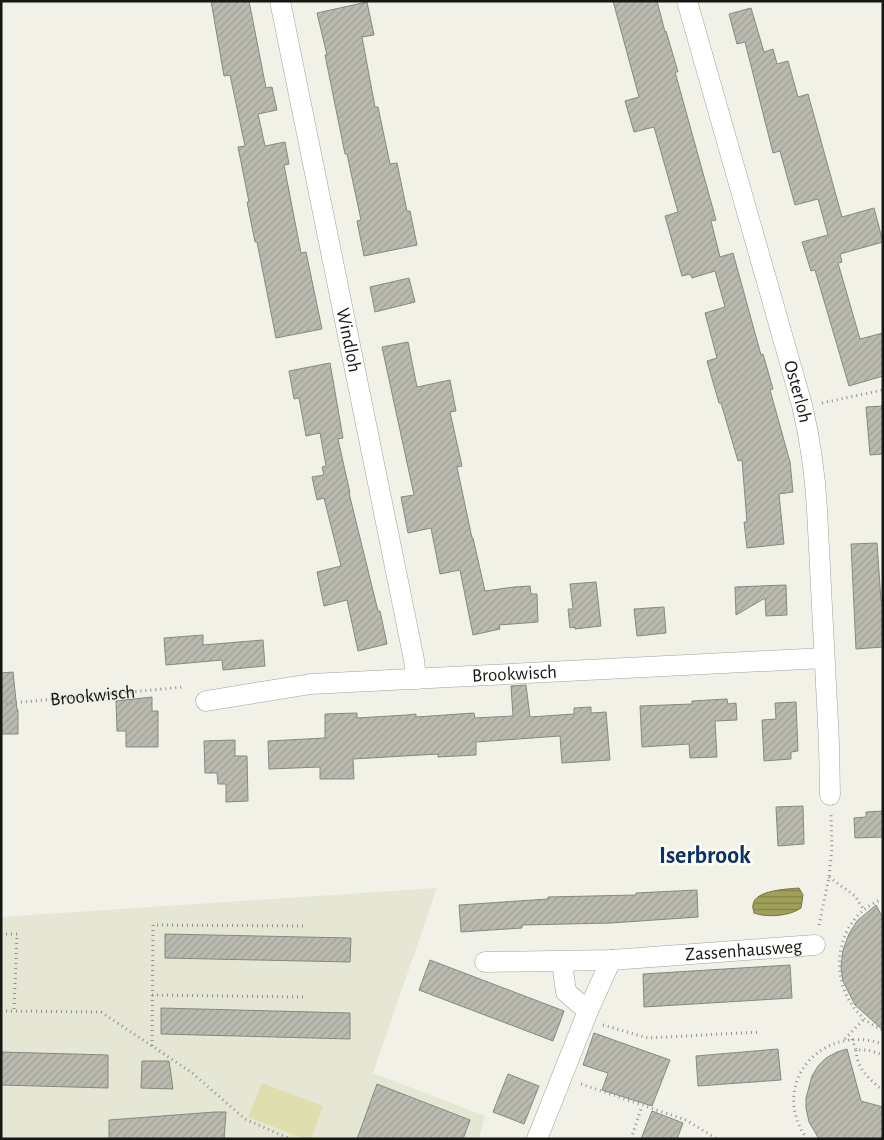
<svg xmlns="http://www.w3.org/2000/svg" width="884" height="1140" viewBox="0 0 884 1140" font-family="'Alegreya Sans',sans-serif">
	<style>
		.built { fill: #e5e6d4 }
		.pitch { fill: #dedeae }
		.water { fill: url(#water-rules); stroke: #774 }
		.building { fill: url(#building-hatch); stroke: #87887e }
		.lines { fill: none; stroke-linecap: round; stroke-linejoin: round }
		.street-casing { stroke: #a0a197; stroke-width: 21 }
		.path { stroke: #91918a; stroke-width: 3; stroke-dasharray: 1 4; stroke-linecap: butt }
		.street { stroke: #fff; stroke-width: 20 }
		.labels { text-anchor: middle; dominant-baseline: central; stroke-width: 5; stroke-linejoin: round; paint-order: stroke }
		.street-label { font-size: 19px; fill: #161612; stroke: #fefff4 }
		.district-label { font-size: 24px; font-weight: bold; fill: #0d3165; stroke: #fefff4 }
	</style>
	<defs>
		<pattern id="water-rules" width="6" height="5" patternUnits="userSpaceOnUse" patternTransform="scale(1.25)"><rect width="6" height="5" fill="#a0a05a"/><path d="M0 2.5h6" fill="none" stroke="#818149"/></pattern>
		<pattern id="building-hatch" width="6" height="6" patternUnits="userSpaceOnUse" patternTransform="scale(1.25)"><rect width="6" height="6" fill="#babab0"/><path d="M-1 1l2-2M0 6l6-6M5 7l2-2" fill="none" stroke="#9f9f96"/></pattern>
	</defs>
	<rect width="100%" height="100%" fill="#f1f1e7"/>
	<polygon class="built" points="437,888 373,1073 485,1116 479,1139 1,1139 1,917"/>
	<polygon class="pitch" points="262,1083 323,1106 311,1139 305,1139 248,1117"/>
	<path class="water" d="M799 888 803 895 801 908C790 916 767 918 754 913 754 910 752 908 753 905 754 890 788 889 799 888Z"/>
	<g class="building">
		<polygon points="211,1 249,1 266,88 272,87 277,110 258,114 265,146 285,142 289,164 284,165 301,253 306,252 322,329 276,338 257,242 255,242 247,202 249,202 238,147 245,146 230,75 224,76"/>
		<polygon points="613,1 657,1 665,32 666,31 678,72 675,72 716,220 711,221 720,257 733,253 761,355 763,354 773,389 770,390 790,462 793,492 779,494 784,544 747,548 744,522 747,522 742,460 738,461 721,403 719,403 707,361 717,358 705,313 725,307 715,271 692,278 690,274 682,276 665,216 678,212 654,127 634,132 625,101 639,97"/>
		<polygon points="367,2 374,35 362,37 375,107 378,107 390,164 397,163 407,211 410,211 417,245 364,256 357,221 361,220 347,154 345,154 325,55 327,55 317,13"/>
		<polygon points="751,8 764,52 773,49 777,64 788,61 798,97 808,94 842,217 874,208 883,242 840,254 842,262 838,263 860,339 883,333 883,376 849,386 815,270 811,271 802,242 828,235 818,199 795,205 780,151 773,153 745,42 737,44 729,14"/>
		<polygon points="409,278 415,302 375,312 370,287"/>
		<polygon points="408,342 417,387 450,380 456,411 450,412 462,466 457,467 472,538 473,538 485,591 514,587 530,586 531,594 537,594 538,622 499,625 500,629 473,635 460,570 440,574 431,528 408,533 401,497 414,495 382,347"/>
		<polygon points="330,363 343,438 338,439 350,493 349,493 378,611 380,611 387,644 358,651 347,600 324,606 317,572 341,566 324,498 317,500 312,477 324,475 322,467 326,466 320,433 306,436 299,398 294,399 289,371"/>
		<polygon points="883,406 883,454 870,455 866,407"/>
		<polygon points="877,543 881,601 883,601 883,647 856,649 851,544"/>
		<polygon points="596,582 601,626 575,629 575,627 570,628 568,609 573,609 570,584"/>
		<polygon points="786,585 787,615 766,616 765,598 736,615 735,587"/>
		<polygon points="664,607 666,633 637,636 634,609"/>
		<polygon points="203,635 203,645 263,640 265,666 223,670 222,660 166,665 164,638"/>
		<polygon points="13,672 17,710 18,710 18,734 1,734 1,673"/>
		<polygon points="526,685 530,717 574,714 574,708 591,707 591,713 606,712 610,760 562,763 560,736 476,742 476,755 438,757 438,754 353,759 354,779 320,779 320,767 269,769 268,741 325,738 325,714 357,713 357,718 407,715 416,714 416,717 474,713 475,718 513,716 511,686"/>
		<polygon points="152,697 152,711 158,711 158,747 126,747 126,731 117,731 116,701"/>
		<polygon points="727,699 728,704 736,703 737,720 715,721 717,757 690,758 689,744 642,747 640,706 692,704 692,701"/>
		<polygon points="796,702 798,751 791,752 791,759 764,761 762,720 776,719 775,703"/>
		<polygon points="235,740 235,756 247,756 248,801 226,802 226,784 218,784 217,773 205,773 204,741"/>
		<polygon points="803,806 804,844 778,846 776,807"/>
		<polygon points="883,811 883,837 855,838 854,818 866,817 866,812"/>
		<polygon points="697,890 698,917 611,923 522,925 522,928 461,932 459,905 548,899 548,897 636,895 636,893"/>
		<polygon points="876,905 883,918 883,1030 855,1005 843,981 841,967 843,950 849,934 857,921"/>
		<polygon points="165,934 351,938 350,962 165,958"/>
		<polygon points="430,960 564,1011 553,1041 419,990"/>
		<polygon points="790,965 792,998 644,1007 643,974"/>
		<polygon points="161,1008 350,1013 350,1039 161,1034"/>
		<polygon points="594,1033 670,1060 652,1106 602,1090 608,1073 583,1065"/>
		<polygon points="778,1049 781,1080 698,1086 696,1056"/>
		<polygon points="847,1049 861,1101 883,1107 883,1139 819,1139 809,1122 806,1108 806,1098 812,1076 818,1066 826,1058 837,1052"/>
		<polygon points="1,1052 108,1055 108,1088 1,1085"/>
		<polygon points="142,1061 169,1061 173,1089 141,1088"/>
		<polygon points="508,1074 539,1086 524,1124 493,1112"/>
		<polygon points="377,1084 470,1120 463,1139 357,1139"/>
		<polygon points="652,1111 683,1123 677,1139 641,1139"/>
		<polygon points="215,1112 226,1112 224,1139 109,1139 109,1120"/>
	</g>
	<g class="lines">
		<defs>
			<g id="street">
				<path id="s2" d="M280 1 414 660 416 679"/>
				<path id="s3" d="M687 1 802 405C810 439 815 473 817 509L829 743 830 795"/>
				<path id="s4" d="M206 701 311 684 824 658"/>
				<path id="s5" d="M485 962 611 960 815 945"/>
				<polyline points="562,962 566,992 588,1011"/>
				<polyline points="537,1139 588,1011 611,960"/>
			</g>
		</defs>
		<use href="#street" class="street-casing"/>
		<g class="path">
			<polyline points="822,403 883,390"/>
			<path id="s1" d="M1 704 184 687"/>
			<polyline points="829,877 855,896 864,910"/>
			<path d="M883 899C824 921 826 1007 883 1030"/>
			<polyline points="819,925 829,877 832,848 831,815"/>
			<polyline points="1,934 17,934 14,1011"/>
			<polyline points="152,995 306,997"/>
			<polyline points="1,1011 101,1012 191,1072 245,1119 290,1139"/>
			<polyline points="603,1025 648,1038 760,1032"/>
			<polyline points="845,1039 864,1019"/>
			<polyline points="852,1039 856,1050 868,1050 883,1055"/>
			<polyline points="152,1046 153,925 307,926"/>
			<path d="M856 1050C857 1070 869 1078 883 1091"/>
			<polyline points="581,1084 686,1120 717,1139"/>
			<polyline points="631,1139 642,1106"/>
			<path d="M807 1139C768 1085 821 1022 883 1044"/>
		</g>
		<use href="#street" class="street"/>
	</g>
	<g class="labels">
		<g class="street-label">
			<text stroke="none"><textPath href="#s2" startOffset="346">Windloh</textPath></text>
			<text stroke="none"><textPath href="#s3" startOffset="406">Osterloh</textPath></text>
			<text stroke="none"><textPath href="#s4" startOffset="310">Brookwisch</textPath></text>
			<text stroke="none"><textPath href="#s1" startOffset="92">Brookwisch</textPath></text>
			<text stroke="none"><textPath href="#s5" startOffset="259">Zassenhausweg</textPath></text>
		</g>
		<g class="district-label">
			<text x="705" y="856">Iserbrook</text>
		</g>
	</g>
	<rect width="884" height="1140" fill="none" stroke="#161612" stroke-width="5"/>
</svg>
